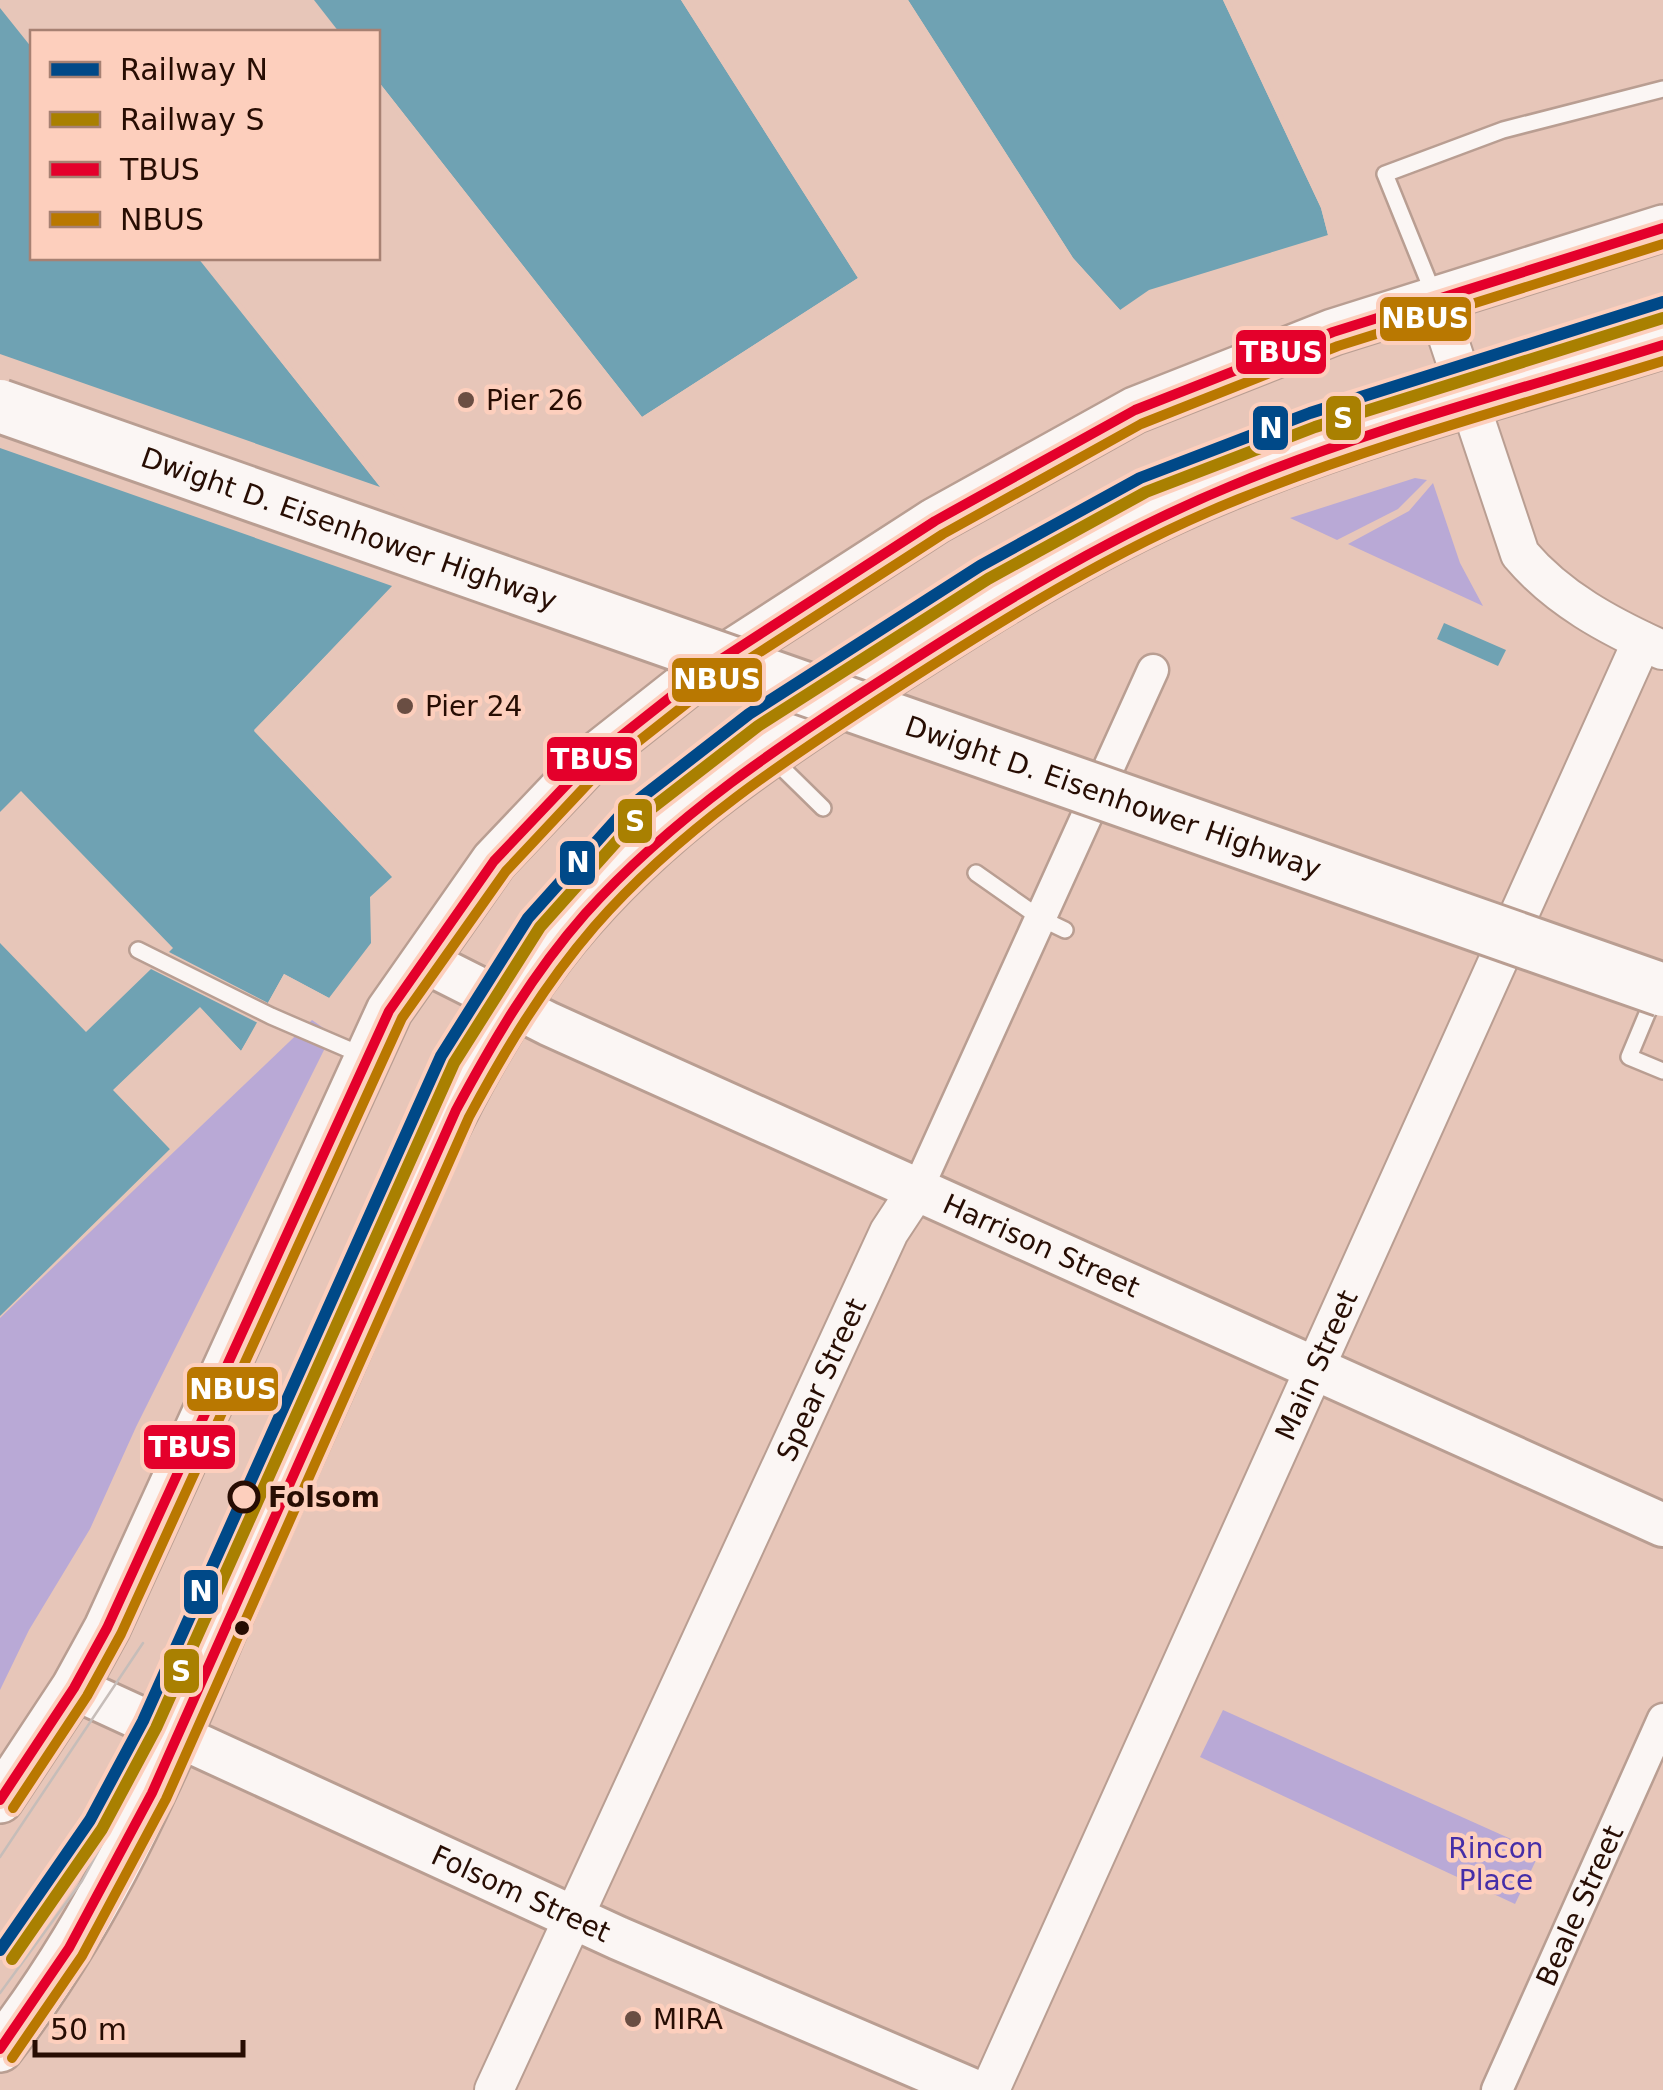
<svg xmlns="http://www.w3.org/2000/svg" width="1663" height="2090" viewBox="0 0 1663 2090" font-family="'DejaVu Sans',sans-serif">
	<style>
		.green { fill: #b9a9d6 }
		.water { fill: #6fa2b3 }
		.pier { fill: #e7c6b9 }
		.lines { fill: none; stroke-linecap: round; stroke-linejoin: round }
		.service-casing { stroke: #b99e92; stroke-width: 20 }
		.minor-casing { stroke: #b99e92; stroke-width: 35 }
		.tertiary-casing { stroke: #b99e92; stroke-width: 42 }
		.secondary-casing { stroke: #b99e92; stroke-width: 48 }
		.primary-casing { stroke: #b99e92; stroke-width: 50 }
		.service { stroke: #fbf6f4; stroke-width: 15 }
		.minor { stroke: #fbf6f4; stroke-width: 30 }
		.tertiary { stroke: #fbf6f4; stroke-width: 38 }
		.secondary { stroke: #fbf6f4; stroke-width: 42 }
		.primary { stroke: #fbf6f4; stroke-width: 45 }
		.tram { stroke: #c6bdb9; stroke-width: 2.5 }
		.motorway-bridge-casing { stroke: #b99e92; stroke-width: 58; stroke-linecap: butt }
		.motorway-bridge { stroke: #fbf6f4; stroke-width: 52 }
		.bus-1-casing { stroke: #fdcfbd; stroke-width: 18 }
		.bus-2-casing { stroke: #fdcfbd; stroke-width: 18 }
		.bus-1 { stroke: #e4002b; stroke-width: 10 }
		.bus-2 { stroke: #b97801; stroke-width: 10 }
		.rail-1-casing { stroke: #fdcfbd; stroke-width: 20 }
		.rail-2-casing { stroke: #fdcfbd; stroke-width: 20 }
		.rail-1 { stroke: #004988; stroke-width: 12 }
		.rail-2 { stroke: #a98001; stroke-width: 12 }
		.poi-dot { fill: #6a4e43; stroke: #fdcfbd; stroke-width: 4 }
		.stop-dot { fill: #fdcfbd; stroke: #270d03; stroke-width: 5 }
		.bus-dot { fill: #270d03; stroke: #fdcfbd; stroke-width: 4 }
		.labels { text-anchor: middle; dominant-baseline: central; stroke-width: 9; stroke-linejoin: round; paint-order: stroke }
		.poi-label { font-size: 28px; fill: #270d03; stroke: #fdcfbd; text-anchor: start }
		.street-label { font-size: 28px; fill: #270d03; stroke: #fdcfbd }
		.stop-label { font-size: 28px; font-weight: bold; fill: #270d03; stroke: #fdcfbd; text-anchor: start }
		.park-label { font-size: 28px; fill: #452ea8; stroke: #fdcfbd }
		.line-badge { stroke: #fdcfbd; stroke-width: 4 }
		.badge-label { font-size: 28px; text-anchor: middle; font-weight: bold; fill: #fff }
	</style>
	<rect width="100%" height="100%" fill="#e7c6b9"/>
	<g class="green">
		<polygon points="1415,478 1427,480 1398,509 1337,540 1290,518"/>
		<polygon points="1433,483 1460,563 1483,606 1348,544 1409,511"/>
		<polygon points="312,1020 332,1034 136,1427 90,1529 29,1630 0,1690 0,1318"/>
		<polygon points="1223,1710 1540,1852 1515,1904 1200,1757"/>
	</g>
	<g class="water">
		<polygon points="314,0 681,0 858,278 642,417 378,81 378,32 339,32"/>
		<polygon points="908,0 1223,0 1321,208 1328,235 1149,290 1120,310 1073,258"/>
		<polygon points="0,8 32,48 32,258 198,258 430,549 254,730 392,877 370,897 371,943 329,998 284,974 241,1051 200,1008 114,1090 170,1149 0,1316"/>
		<polygon points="1444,623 1506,650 1498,666 1437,639"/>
	</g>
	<g class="pier">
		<polygon points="681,0 687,0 863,279 641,422 378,89 378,81 642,417 858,278"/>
		<polygon points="903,0 908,0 1073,258 1120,310 1116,313 1069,260"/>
		<polygon points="1223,0 1229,0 1272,93 1325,206 1333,234 1328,235 1321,208"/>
		<polygon points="199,258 205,258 434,546 261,731 376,851 372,855 254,731 392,586 0,448 0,354 380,487"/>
		<polygon points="21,791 173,948 169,952 268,1003 284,974 329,998 325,1002 286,980 254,1044 242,1056 200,1015 120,1090 174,1145 170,1149 113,1090 200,1007 241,1051 258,1023 151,969 86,1032 0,943 0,812"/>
	</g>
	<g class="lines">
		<defs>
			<g id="service">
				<polyline points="1434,295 1385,174 1503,130 1663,89"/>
				<polyline points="773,759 823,808"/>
				<polyline points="976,873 1040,918 1065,930"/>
				<polyline points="138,950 271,1016 364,1056"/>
				<polyline points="1654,997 1629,1057 1663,1071"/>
			</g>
			<g id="minor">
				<polyline points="918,1188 1153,670"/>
				<path id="s1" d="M1497 2090 1663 1719"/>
			</g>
			<g id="tertiary">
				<path d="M1435 299 1520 554C1558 599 1609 626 1662 650"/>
				<path id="s2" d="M494 2090 889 1232 918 1188"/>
				<path id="s3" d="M990 2090 1642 641"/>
			</g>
			<g id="secondary">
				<path id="s4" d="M424 961 549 1024 1663 1525"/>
				<path id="s5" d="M74 1688 618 1938 972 2090"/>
			</g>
			<g id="primary">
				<polyline points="0,1800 74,1688 107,1628 389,1011 494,861 587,763 706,669 935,521 1135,410 1333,332 1663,228"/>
				<path d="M0 2049C103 1916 160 1780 225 1627 260 1545 297 1465 333 1384 398 1239 453 1084 550 957 637 843 748 766 867 689 966 625 1065 561 1173 511 1329 439 1499 397 1663 345"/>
			</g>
		</defs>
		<use href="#service" class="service-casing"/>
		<use href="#minor" class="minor-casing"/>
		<use href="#tertiary" class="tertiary-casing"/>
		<use href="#secondary" class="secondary-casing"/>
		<use href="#primary" class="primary-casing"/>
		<use href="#service" class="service"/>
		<use href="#minor" class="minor"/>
		<use href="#tertiary" class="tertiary"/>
		<use href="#secondary" class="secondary"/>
		<use href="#primary" class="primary"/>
		<g class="tram">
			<polyline points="0,1857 143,1643"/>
			<polyline points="0,1993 82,1881 125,1802 173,1654"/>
		</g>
		<defs>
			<g id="motorway-bridge">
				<path id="s6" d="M0 406 1663 990"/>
			</g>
		</defs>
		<use href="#motorway-bridge" class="motorway-bridge-casing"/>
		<use href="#motorway-bridge" class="motorway-bridge"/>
		<defs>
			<g id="bus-1">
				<polyline points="0,1800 74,1688 107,1628 389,1011 494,861 587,763 706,669 935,521 1135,410 1333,332 1663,228"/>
				<path d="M0 2049 69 1948 152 1793 456 1110C493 1041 533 973 585 914 673 816 783 743 894 672 1002 602 1112 535 1231 486 1371 428 1519 390 1663 345"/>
			</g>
			<g id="bus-2">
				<polyline points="13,1808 87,1696 121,1634 402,1018 506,871 597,774 715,681 943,534 1141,424 1338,346 1663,244"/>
				<path d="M12 2058 82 1956 166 1799 469 1117C505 1050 544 985 594 927 678 830 788 758 895 689 1005 618 1117 548 1239 499 1377 443 1521 405 1663 361"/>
			</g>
		</defs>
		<use href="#bus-1" class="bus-1-casing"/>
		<use href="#bus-2" class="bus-2-casing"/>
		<use href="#bus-1" class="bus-1"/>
		<use href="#bus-2" class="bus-2"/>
		<defs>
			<polyline id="rail-1" points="0,1950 90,1820 143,1721 441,1056 528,918 624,811 749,714 980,566 1140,478 1310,413 1663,302"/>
			<polyline id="rail-2" points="12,1959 102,1829 156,1728 454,1063 540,927 634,822 758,726 988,579 1146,492 1315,427 1663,318"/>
		</defs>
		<use href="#rail-1" class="rail-1-casing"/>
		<use href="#rail-2" class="rail-2-casing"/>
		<use href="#rail-1" class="rail-1"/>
		<use href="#rail-2" class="rail-2"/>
	</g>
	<g class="poi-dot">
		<circle cx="466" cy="400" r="10"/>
		<circle cx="405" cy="706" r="10"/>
		<circle cx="633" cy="2019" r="10"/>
	</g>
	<circle class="stop-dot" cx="244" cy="1497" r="14"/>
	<circle class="bus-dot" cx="242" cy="1628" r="9"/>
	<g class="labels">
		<g class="poi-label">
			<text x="486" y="400">Pier 26</text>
			<text x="425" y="706">Pier 24</text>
			<text x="653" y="2019">MIRA</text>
		</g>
		<g class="street-label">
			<text stroke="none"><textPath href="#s6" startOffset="370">Dwight D. Eisenhower Highway</textPath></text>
			<text stroke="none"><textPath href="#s6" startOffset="1180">Dwight D. Eisenhower Highway</textPath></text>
			<text stroke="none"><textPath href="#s4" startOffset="680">Harrison Street</textPath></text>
			<text stroke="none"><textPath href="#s3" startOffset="795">Main Street</textPath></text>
			<text stroke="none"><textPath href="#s2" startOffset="782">Spear Street</textPath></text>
			<text stroke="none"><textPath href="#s5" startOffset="492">Folsom Street</textPath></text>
			<text stroke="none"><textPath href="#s1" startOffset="202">Beale Street</textPath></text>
		</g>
		<g class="stop-label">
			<text x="268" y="1497">Folsom</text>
		</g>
		<g class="park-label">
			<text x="1496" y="1848">Rincon<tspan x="1496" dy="32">Place</tspan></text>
		</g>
	</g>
	<g class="line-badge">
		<rect x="1378" y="295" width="95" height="48" rx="10" fill="#b97801"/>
		<rect x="1234" y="328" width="94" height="48" rx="10" fill="#e4002b"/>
		<rect x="1324" y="394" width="39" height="48" rx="10" fill="#a98001"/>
		<rect x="1251" y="404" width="39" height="48" rx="10" fill="#004988"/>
		<rect x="670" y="656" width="94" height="48" rx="10" fill="#b97801"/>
		<rect x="545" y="735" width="94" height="48" rx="10" fill="#e4002b"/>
		<rect x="616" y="797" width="38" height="48" rx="10" fill="#a98001"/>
		<rect x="558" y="839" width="39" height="48" rx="10" fill="#004988"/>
		<rect x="185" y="1365" width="95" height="48" rx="10" fill="#b97801"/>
		<rect x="142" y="1423" width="95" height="48" rx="10" fill="#e4002b"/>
		<rect x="182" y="1568" width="38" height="48" rx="10" fill="#004988"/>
		<rect x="162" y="1647" width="39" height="48" rx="10" fill="#a98001"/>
	</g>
	<g class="badge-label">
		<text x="1425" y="328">NBUS</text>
		<text x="1281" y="362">TBUS</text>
		<text x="1343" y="428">S</text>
		<text x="1271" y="438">N</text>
		<text x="717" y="689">NBUS</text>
		<text x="592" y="769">TBUS</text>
		<text x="635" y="831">S</text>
		<text x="578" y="872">N</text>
		<text x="233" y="1399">NBUS</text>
		<text x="190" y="1457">TBUS</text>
		<text x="201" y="1601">N</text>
		<text x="181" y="1681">S</text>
	</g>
	<rect x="30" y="30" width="350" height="230" fill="#fdcfbd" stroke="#a78173" stroke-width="2.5"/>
	<rect x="50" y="62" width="50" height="15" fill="#004988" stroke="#a78173" stroke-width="2.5"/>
	<text x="120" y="80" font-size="30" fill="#270d03">Railway N</text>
	<rect x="50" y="112" width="50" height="15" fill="#a98001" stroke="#a78173" stroke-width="2.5"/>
	<text x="120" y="130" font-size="30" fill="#270d03">Railway S</text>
	<rect x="50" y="162" width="50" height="15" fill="#e4002b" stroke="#a78173" stroke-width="2.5"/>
	<text x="120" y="180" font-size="30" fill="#270d03">TBUS</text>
	<rect x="50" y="212" width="50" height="15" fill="#b97801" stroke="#a78173" stroke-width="2.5"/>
	<text x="120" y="230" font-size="30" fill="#270d03">NBUS</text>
	<path d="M35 2040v15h208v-15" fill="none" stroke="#270d03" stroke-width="5"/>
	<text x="50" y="2040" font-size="30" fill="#270d03" stroke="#fdcfbd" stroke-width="8" paint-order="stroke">50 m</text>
</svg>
